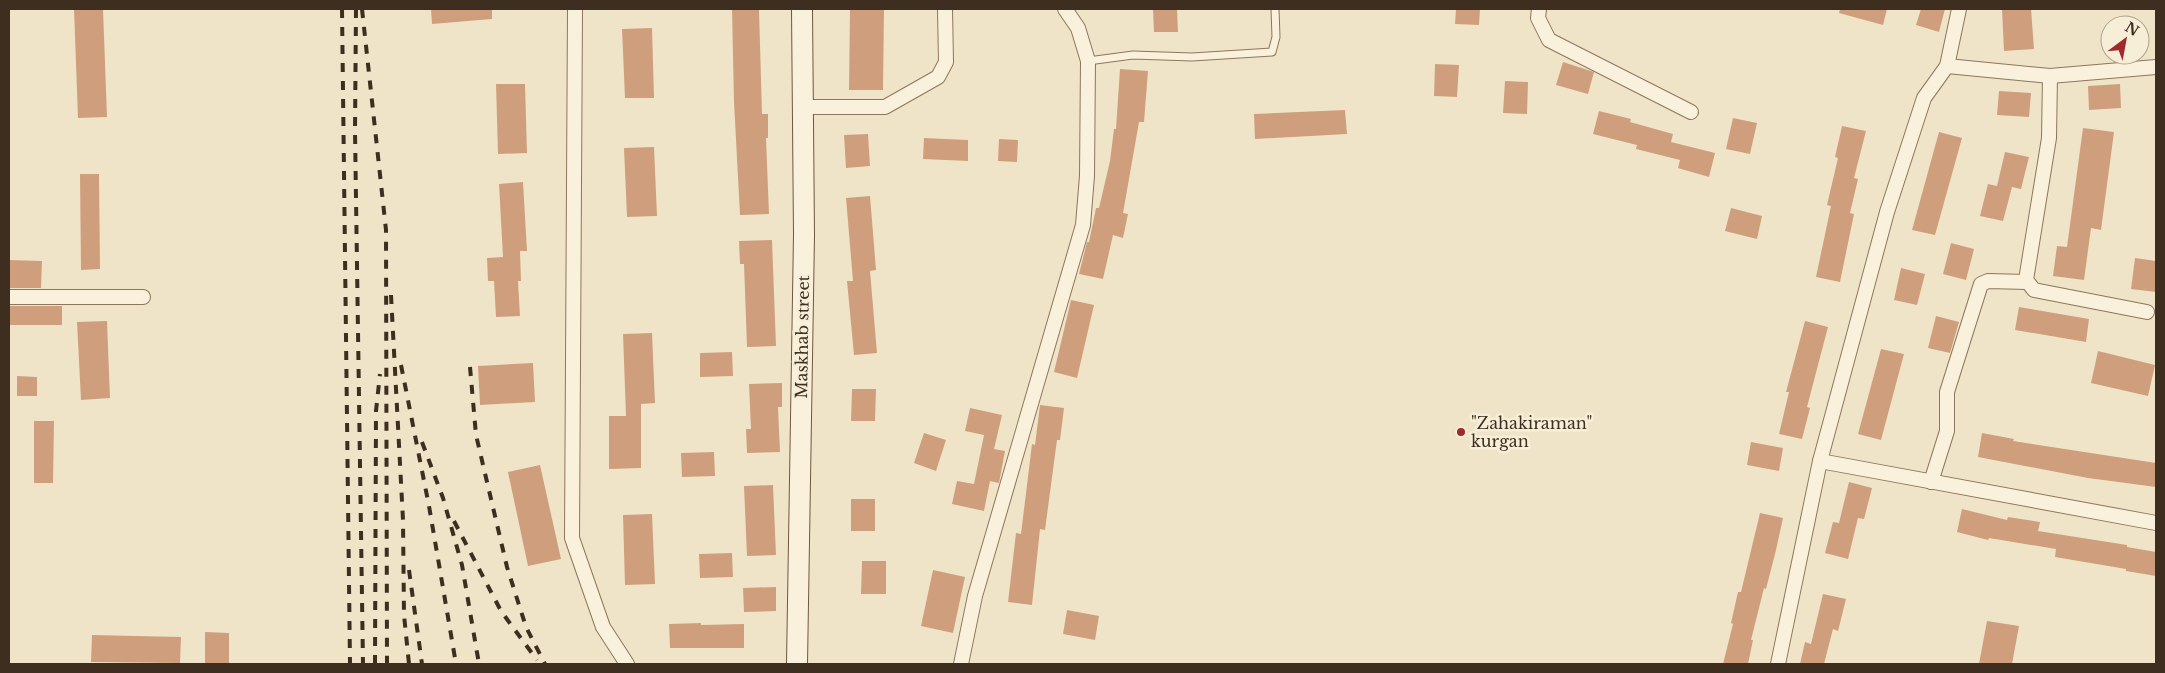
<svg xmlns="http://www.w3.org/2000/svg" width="2165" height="673" viewBox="0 0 2165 673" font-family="'Libre Baskerville',serif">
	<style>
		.building { fill: #cf9f7d }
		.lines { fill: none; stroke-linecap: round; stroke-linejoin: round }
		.lane-casing { stroke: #8d765c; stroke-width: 9 }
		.street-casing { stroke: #8d765c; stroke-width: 16 }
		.secondary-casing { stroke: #6f573f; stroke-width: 22 }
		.lane { stroke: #faf1dc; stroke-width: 7 }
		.street { stroke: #faf1dc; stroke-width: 14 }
		.secondary { stroke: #faf1dc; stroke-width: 20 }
		.rail { stroke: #3d2e20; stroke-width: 4; stroke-dasharray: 9 9; stroke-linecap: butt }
		.poi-dot { fill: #9e2a2b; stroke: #f7eed8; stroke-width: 2 }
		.labels { text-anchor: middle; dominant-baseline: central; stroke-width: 5; stroke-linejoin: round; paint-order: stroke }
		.street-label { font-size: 16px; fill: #3d2e20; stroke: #f7eed8 }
		.poi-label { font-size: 16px; fill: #3d2e20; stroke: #f7eed8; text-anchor: start }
	</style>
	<rect width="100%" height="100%" fill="#f0e4c8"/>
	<g class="building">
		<polygon points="74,9 103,9 107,117 78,118"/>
		<polygon points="431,9 492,9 492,19 432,24"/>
		<polygon points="732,9 759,9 762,114 768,114 768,138 766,138 769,214 740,215 734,102"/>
		<polygon points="850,9 884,9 883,90 849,90"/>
		<polygon points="1153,9 1177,9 1178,32 1154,32"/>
		<polygon points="1456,9 1480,9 1479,25 1455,24"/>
		<polygon points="1840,9 1887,9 1883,25 1839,13"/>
		<polygon points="1921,9 1945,9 1939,32 1916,25"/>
		<polygon points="2002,9 2031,9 2034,49 2004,51"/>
		<polygon points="652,28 654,98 625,98 622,29"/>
		<polygon points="1563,62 1594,72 1588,94 1556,85"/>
		<polygon points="1435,64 1459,65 1457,97 1434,96"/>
		<polygon points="1120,69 1148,71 1144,122 1139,122 1123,213 1128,214 1123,238 1113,235 1103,279 1079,274 1087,242 1089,242 1096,208 1099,208 1110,161 1114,129 1116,129"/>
		<polygon points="1505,81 1528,82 1527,114 1503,113"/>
		<polygon points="496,84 525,84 527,153 498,154"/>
		<polygon points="2120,84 2121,108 2089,110 2088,86"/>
		<polygon points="1999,91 2031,93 2029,117 1997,115"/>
		<polygon points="1345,110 1347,134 1255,139 1254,114"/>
		<polygon points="1599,111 1631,119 1630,122 1673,134 1671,142 1715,153 1709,177 1678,168 1680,160 1636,149 1637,145 1593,134"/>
		<polygon points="1733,118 1757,123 1750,154 1726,149"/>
		<polygon points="1842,126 1866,131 1854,178 1858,179 1850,213 1854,214 1840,282 1816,277 1831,206 1827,205 1838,158 1835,157"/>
		<polygon points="2083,128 2114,132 2101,230 2091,228 2084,280 2053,276 2057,246 2067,247"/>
		<polygon points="1939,132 1962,138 1935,235 1912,230"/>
		<polygon points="868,134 870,166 846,168 844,135"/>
		<polygon points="924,138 968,140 968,161 923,159"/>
		<polygon points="999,139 1018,140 1017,162 998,161"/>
		<polygon points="654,147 657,216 627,217 624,148"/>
		<polygon points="2005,152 2029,157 2021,189 2012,187 2003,221 1980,216 1988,184 1997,186"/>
		<polygon points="80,174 99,174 100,269 81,270"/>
		<polygon points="523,182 527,251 520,251 521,281 518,281 520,316 496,317 494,281 488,281 487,258 503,257 499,184"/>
		<polygon points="870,196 876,270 870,271 877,353 854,355 847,281 853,281 846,198"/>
		<polygon points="1731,208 1762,216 1757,239 1725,231"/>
		<polygon points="772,240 776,346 747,347 744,264 740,264 739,241"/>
		<polygon points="1951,243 1974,249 1966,280 1943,274"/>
		<polygon points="2135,258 2156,261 2156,292 2131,289"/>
		<polygon points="9,260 42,261 41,288 9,288"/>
		<polygon points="1901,268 1925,274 1917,305 1894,300"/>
		<polygon points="1071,300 1094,305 1077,378 1054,372"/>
		<rect x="9" y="306" width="53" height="19"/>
		<polygon points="2019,307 2089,319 2086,342 2015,330"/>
		<polygon points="1936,316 1959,322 1950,353 1928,348"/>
		<polygon points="107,321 110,398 81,400 77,322"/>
		<polygon points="1805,321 1828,327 1807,407 1810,408 1802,439 1779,434 1789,392 1786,392"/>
		<polygon points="652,333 655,403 641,404 641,468 609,469 609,416 626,416 623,334"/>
		<polygon points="1881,349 1904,354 1881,440 1858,434"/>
		<polygon points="2098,351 2155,365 2148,396 2091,383"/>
		<polygon points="732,352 733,376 700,377 700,353"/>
		<polygon points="533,363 535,402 480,405 478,366"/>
		<polygon points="17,376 37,377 37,396 17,396"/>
		<polygon points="782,383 782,407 778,407 780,452 747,453 746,429 751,429 749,384"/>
		<polygon points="852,389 876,389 875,421 851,421"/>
		<polygon points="1040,405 1064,408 1060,440 1057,440 1045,530 1040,529 1032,605 1008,602 1016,533 1021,534 1032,444 1035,445"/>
		<polygon points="970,408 1002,415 994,449 1005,451 999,483 990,481 984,511 952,504 957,481 974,484 984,435 965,431"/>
		<polygon points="34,421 54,421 53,483 34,483"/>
		<polygon points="924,433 946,440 936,471 914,463"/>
		<polygon points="1982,433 2014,439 2013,441 2156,463 2156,487 2088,478 1978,457"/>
		<polygon points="1751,442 1783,448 1779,471 1747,465"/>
		<polygon points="714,452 715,476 682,477 681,453"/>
		<polygon points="540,465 561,559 528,566 508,472"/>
		<polygon points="1849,482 1872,488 1864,519 1858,518 1848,559 1825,553 1833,522 1839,523"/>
		<polygon points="773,485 776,555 747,556 744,486"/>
		<rect x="851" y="499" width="24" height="32"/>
		<polygon points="1962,509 2007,520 2008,517 2040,522 2038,531 2127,545 2127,547 2156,552 2156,576 2126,571 2126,569 2055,557 2056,549 1989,538 1988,540 1957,532"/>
		<polygon points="1760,513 1783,518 1776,550 1766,589 1764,588 1751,640 1753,640 1748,664 1723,664 1733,624 1731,623 1738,592 1741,592"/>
		<polygon points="652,514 655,584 625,585 623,515"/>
		<polygon points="732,553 733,577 700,578 699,554"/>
		<polygon points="862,561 886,561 886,594 861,594"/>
		<polygon points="933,570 965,577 953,633 921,626"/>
		<polygon points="776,587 776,611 744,612 743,588"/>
		<polygon points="1823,594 1846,599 1838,631 1833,629 1824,664 1800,664 1805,642 1811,644"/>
		<polygon points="1067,610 1099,616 1095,640 1063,634"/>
		<polygon points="1987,621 2019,626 2012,664 1979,664"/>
		<polygon points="701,623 701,625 744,624 744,648 670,648 669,624"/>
		<polygon points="205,632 229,633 229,664 205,664"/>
		<polygon points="92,635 181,637 180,663 91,662"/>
	</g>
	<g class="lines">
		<defs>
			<polyline id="lane" points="1088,61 1133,55 1192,57 1272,52 1276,37 1275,9"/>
			<g id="street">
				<polyline points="575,9 572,538 603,627 627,664"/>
				<polyline points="1539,9 1538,18 1549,40 1691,112"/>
				<polyline points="1947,66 2050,76 2156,67"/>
				<polyline points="2050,76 2049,138 2026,280 2034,290 2147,312"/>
				<polyline points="803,107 885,107 938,77 946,62 945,9"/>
				<polyline points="9,297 143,297"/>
				<polyline points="1820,461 2156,523"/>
				<polyline points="1931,482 1947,431 1947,392 1981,284 1988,281 2027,282"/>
				<polyline points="961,664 975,596 1083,225 1087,176 1088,61 1078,28 1065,9"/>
				<polyline points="1778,664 1820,461 1887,212 1924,98 1947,66 1959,9"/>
			</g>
			<polyline id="secondary" points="797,664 804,235 802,9"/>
		</defs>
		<use href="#lane" class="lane-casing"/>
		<use href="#street" class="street-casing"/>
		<use href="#secondary" class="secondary-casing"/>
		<use href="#lane" class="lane"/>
		<use href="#street" class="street"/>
		<use href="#secondary" class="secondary"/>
		<g class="rail">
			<polyline points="342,9 350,664"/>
			<polyline points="356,9 355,131 363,664"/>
			<polyline points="362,9 386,230 387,664"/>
			<polyline points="391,295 403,520 404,615 409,664"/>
			<polyline points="401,365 429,506 456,664"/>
			<polyline points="470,367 476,435 507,567 526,627 545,664"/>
			<polyline points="422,442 443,498 462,565 479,664"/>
			<polyline points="454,521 501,611 537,660"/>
			<polyline points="409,570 422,664"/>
			<polyline points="375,664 376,411 380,374"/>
		</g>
	</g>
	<circle class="poi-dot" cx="1461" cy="432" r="5"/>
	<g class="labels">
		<g class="street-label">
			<text transform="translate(802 337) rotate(-89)">Maskhab street</text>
		</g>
		<g class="poi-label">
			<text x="1471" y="423">"Zahakiraman"<tspan x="1471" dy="18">kurgan</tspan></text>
		</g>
	</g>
	<rect width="2165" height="673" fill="none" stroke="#3d2e20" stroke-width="20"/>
	<g transform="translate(2125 40) rotate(32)"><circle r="24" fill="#f7eed8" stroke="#ada18e"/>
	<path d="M0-4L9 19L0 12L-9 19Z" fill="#9e2a2b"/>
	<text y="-8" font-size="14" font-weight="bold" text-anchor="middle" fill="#3d2e20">N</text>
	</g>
</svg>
